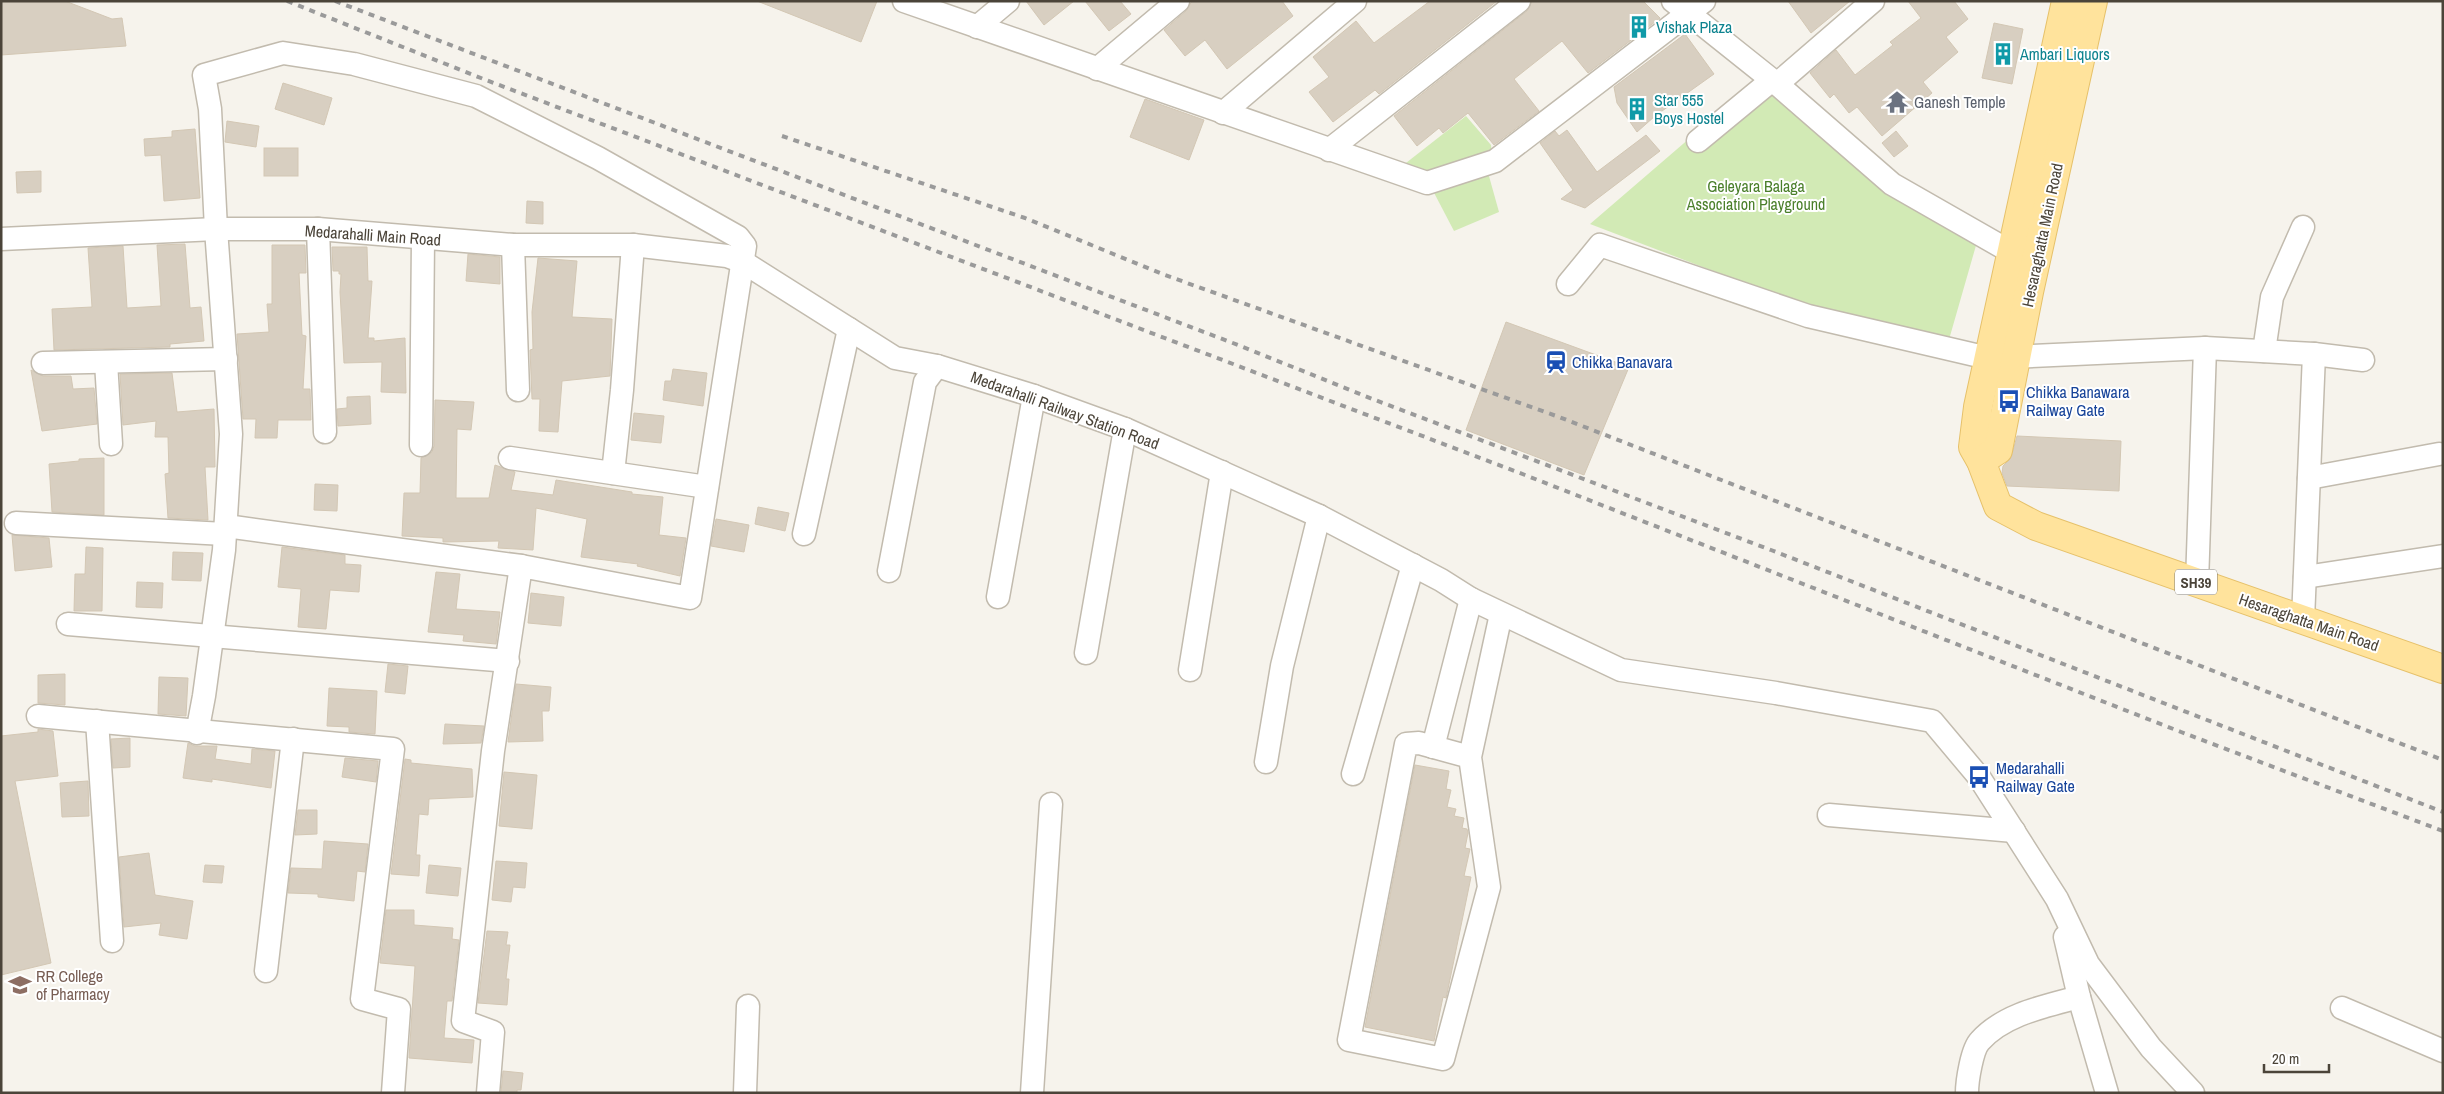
<svg xmlns="http://www.w3.org/2000/svg" width="2444" height="1094" viewBox="0 0 2444 1094" font-family="'Archivo Narrow',sans-serif">
	<style>
		.green { fill: #d2eab5 }
		.building { fill: #d8cfc1; stroke: #d3c7b4 }
		.lines { fill: none; stroke-linecap: round; stroke-linejoin: round }
		.minor-casing { stroke: #c2bbae; stroke-width: 25 }
		.major-casing { stroke: #e6c16a; stroke-width: 30 }
		.minor { stroke: #fff; stroke-width: 22 }
		.major { stroke: #ffe39c; stroke-width: 28 }
		.rail { stroke: #9a9a9a; stroke-width: 4; stroke-dasharray: 6 6; stroke-linecap: butt }
		.labels { text-anchor: middle; dominant-baseline: central; stroke-width: 4; stroke-linejoin: round; paint-order: stroke }
		.shield { fill: #fff; stroke: #817c74; stroke-width: 1 }
		.shield-label { font-size: 15px; font-weight: bold; fill: #4b4439 }
		.culture-label { font-size: 16px; fill: #0d838f; stroke: #fff; text-anchor: start }
		.worship-label { font-size: 16px; fill: #5b616d; stroke: #fff; text-anchor: start }
		.park-label { font-size: 16px; fill: #4a7f2a; stroke: #fff }
		.street-label { font-size: 16px; fill: #4b4439; stroke: #fff }
		.transit-label { font-size: 16px; fill: #164399; stroke: #fff; text-anchor: start }
		.education-label { font-size: 16px; fill: #785e54; stroke: #fff; text-anchor: start }
	</style>
	<rect width="100%" height="100%" fill="#f6f3ec"/>
	<g class="green">
		<polygon points="1755,82 1889,192 1979,235 1946,350 1797,303 1590,224"/>
		<polygon points="1466,116 1491,145 1492,159 1428,180 1397,170"/>
		<polygon points="1487,169 1499,212 1454,231 1431,187"/>
	</g>
	<g class="building">
		<polygon points="1,1 65,1 112,19 122,18 126,46 1,55"/>
		<polygon points="757,1 877,1 861,42"/>
		<polygon points="1026,1 1074,1 1044,25"/>
		<polygon points="1085,1 1120,1 1131,14 1109,31"/>
		<polygon points="1192,1 1282,1 1293,16 1227,69 1205,40 1185,56 1164,30 1186,11"/>
		<polygon points="1430,1 1497,1 1379,94 1375,90 1333,122 1309,92 1329,77 1313,57 1356,21 1374,43"/>
		<polygon points="1532,1 1643,1 1660,18 1588,73 1562,41 1514,79 1539,111 1494,145 1468,113 1443,133 1439,128 1417,146 1394,116 1527,11"/>
		<polygon points="1788,1 1850,1 1811,33"/>
		<polygon points="1908,1 1954,1 1968,19 1946,37 1958,52 1923,82 1932,93 1882,136 1857,107 1849,113 1834,94 1830,98 1810,73 1836,50 1855,75 1893,45 1890,42 1921,18"/>
		<polygon points="1994,23 2023,29 2012,84 1982,78"/>
		<polygon points="1685,34 1714,74 1655,116 1637,132 1617,103 1614,87"/>
		<polygon points="283,83 332,98 324,125 275,109"/>
		<polygon points="1145,99 1204,120 1189,160 1130,137"/>
		<polygon points="227,121 259,126 256,147 225,142"/>
		<polygon points="195,129 200,198 164,201 161,155 145,156 144,139 172,137 172,131"/>
		<polygon points="1567,130 1597,172 1646,135 1660,151 1585,208 1561,199 1573,190 1540,143 1555,131 1559,136"/>
		<polygon points="1896,131 1908,146 1894,157 1882,143"/>
		<rect x="264" y="148" width="34" height="28"/>
		<polygon points="41,171 41,192 17,193 16,172"/>
		<polygon points="527,201 543,202 543,224 526,223"/>
		<polygon points="185,244 190,308 201,307 204,341 170,344 170,347 54,350 52,309 92,307 88,248 123,246 127,308 161,306 157,245"/>
		<polygon points="272,245 305,245 306,273 299,273 302,335 306,336 303,389 310,389 311,420 278,420 277,438 255,438 256,419 243,419 237,334 269,332 267,304 272,304"/>
		<polygon points="332,247 367,247 368,281 372,281 368,338 374,338 374,341 405,338 406,393 381,392 382,362 344,363 340,292 341,274 339,274 339,271 333,271"/>
		<polygon points="468,254 500,257 500,284 466,281"/>
		<polygon points="538,258 577,261 572,317 612,319 610,376 562,381 558,432 539,431 540,399 532,399 530,350 533,349 532,312"/>
		<polygon points="1506,322 1629,367 1584,475 1466,430"/>
		<polygon points="673,369 707,373 703,406 663,400 665,381 671,381"/>
		<polygon points="31,370 43,376 71,376 73,389 94,388 97,424 42,431"/>
		<polygon points="172,373 177,412 214,409 215,467 205,467 208,520 168,518 165,474 169,473 168,437 155,437 156,421 123,425 120,374"/>
		<polygon points="370,396 371,424 338,426 337,409 347,408 347,397"/>
		<polygon points="435,400 474,402 471,430 457,429 456,498 489,498 495,465 515,472 511,490 553,495 556,480 632,492 632,494 663,497 659,535 686,538 680,576 637,566 638,564 581,557 587,519 536,508 533,550 498,548 499,541 443,542 443,538 402,536 404,493 420,493 421,458 432,452 434,446"/>
		<polygon points="634,413 664,416 661,443 631,440"/>
		<polygon points="2017,436 2121,441 2119,491 2007,486 2002,473 2003,466 2011,458"/>
		<polygon points="104,458 104,515 52,512 49,464 79,461 79,459"/>
		<polygon points="315,484 338,485 337,511 314,510"/>
		<polygon points="758,507 789,513 785,531 755,524"/>
		<polygon points="716,519 749,525 744,552 711,546"/>
		<polygon points="12,535 49,538 52,567 15,571"/>
		<polygon points="86,547 103,548 102,611 74,611 75,574 85,574"/>
		<polygon points="282,547 345,555 345,564 361,565 359,592 330,590 326,629 298,627 301,589 278,587"/>
		<polygon points="173,552 203,553 201,581 172,580"/>
		<polygon points="436,572 460,574 456,609 500,612 496,644 463,641 464,635 428,632"/>
		<polygon points="137,582 163,583 162,608 136,607"/>
		<polygon points="531,593 564,597 561,626 528,623"/>
		<polygon points="388,664 408,666 405,694 385,692"/>
		<polygon points="65,674 65,705 38,703 38,675"/>
		<polygon points="159,677 188,678 186,716 158,714"/>
		<polygon points="516,684 551,687 549,711 542,711 543,741 508,742"/>
		<polygon points="329,688 377,691 375,734 349,732 349,727 327,726"/>
		<polygon points="445,724 484,726 481,743 443,744"/>
		<polygon points="38,729 53,731 58,776 15,781 51,963 1,975 1,736 38,732"/>
		<polygon points="130,738 130,767 113,768 111,739"/>
		<polygon points="188,743 195,746 217,746 215,759 251,764 252,749 275,751 271,788 212,779 212,782 183,778"/>
		<polygon points="345,758 378,761 376,782 342,777"/>
		<polygon points="405,759 411,760 411,763 472,769 473,797 429,799 428,815 419,814 416,855 420,855 419,876 391,874"/>
		<polygon points="1415,765 1449,771 1446,789 1451,790 1447,807 1456,809 1454,816 1464,818 1462,828 1467,829 1468,833 1465,848 1470,849 1464,876 1471,877 1448,989 1446,998 1443,997 1434,1041 1365,1027"/>
		<polygon points="504,772 537,775 532,829 499,826"/>
		<polygon points="88,781 89,816 62,817 60,783"/>
		<polygon points="298,810 317,810 317,834 295,835"/>
		<polygon points="324,841 368,844 365,872 357,871 354,901 318,897 318,894 288,893 291,868 322,869"/>
		<polygon points="149,853 155,895 193,901 187,939 159,935 161,923 124,927 119,857"/>
		<polygon points="496,861 527,863 525,888 513,887 511,902 492,900"/>
		<polygon points="205,865 224,866 222,883 203,882"/>
		<polygon points="429,865 461,868 458,896 426,893"/>
		<polygon points="386,910 414,910 414,925 453,928 452,939 459,940 452,1001 447,1001 444,1038 474,1040 472,1063 409,1058 415,966 380,963"/>
		<polygon points="487,931 508,932 506,945 510,945 506,979 509,979 507,1005 478,1003"/>
		<polygon points="503,1071 523,1073 521,1090 517,1090 517,1093 501,1093"/>
	</g>
	<g class="lines">
		<defs>
			<g id="minor">
				<polyline points="904,1 1427,183 1495,161 1704,1"/>
				<polyline points="1673,1 1777,84 1892,184 2025,260"/>
				<polyline points="977,27 1008,1"/>
				<polyline points="1097,69 1178,1"/>
				<polyline points="1777,84 1873,1"/>
				<polyline points="1223,113 1355,1"/>
				<polyline points="1698,141 1772,80"/>
				<polyline points="1329,150 1519,1"/>
				<polyline points="318,229 325,432"/>
				<polyline points="1,239 216,229 318,229 513,245 633,245 727,256 743,262 895,358 937,366 1034,396 1125,429 1319,516 1441,580 1471,599 1621,670 1776,693 1932,721 1979,777 2057,899 2088,964 2151,1048 2193,1093"/>
				<polyline points="513,245 518,390"/>
				<polyline points="1568,284 1600,245 1808,316 1988,358 2205,348 2314,354 2363,360"/>
				<polyline points="2264,351 2272,297 2303,227"/>
				<polyline points="106,362 111,444"/>
				<polyline points="43,363 226,359"/>
				<polyline points="421,445 423,239"/>
				<polyline points="510,458 707,487"/>
				<polyline points="613,473 622,390 633,245"/>
				<polyline points="2309,478 2439,454"/>
				<polyline points="16,523 225,534"/>
				<polyline points="226,526 521,566"/>
				<polyline points="804,534 849,329"/>
				<polyline points="889,571 925,382 937,366"/>
				<polyline points="2305,577 2443,556"/>
				<polyline points="2197,583 2205,348"/>
				<polyline points="998,597 1034,396"/>
				<polyline points="2303,620 2314,354"/>
				<polyline points="68,624 508,661"/>
				<polyline points="1086,653 1125,429"/>
				<polyline points="1190,670 1222,472"/>
				<polyline points="38,716 393,749 362,999 399,1009 393,1093"/>
				<polyline points="97,721 112,941"/>
				<polyline points="197,733 204,696 224,550 231,434 216,229 210,109 204,75 283,53 354,64 476,96 598,158 738,237 745,246 690,598 521,566 493,751 463,1021 493,1032 488,1093"/>
				<polyline points="1433,747 1471,599"/>
				<polyline points="1470,757 1419,743 1406,744 1349,1040 1443,1059 1489,887 1470,757 1501,614"/>
				<polyline points="1266,762 1282,666 1319,516"/>
				<polyline points="1353,774 1413,565"/>
				<polyline points="1829,815 2014,831"/>
				<polyline points="2065,937 2079,997 2107,1093"/>
				<polyline points="266,971 293,739"/>
				<polyline points="2342,1008 2443,1051"/>
				<polyline points="745,1093 748,1006"/>
				<polyline points="1032,1093 1051,804"/>
				<path d="M1967 1093C1967 1081 1972 1049 1980 1041 2004 1014 2046 1006 2079 997"/>
			</g>
			<g id="major">
				<polyline points="2066,1 1978,407 1973,447 1981,461 1998,506 2036,526 2443,669"/>
				<polyline points="1981,461 1998,450 2029,292 2093,1"/>
			</g>
		</defs>
		<use href="#minor" class="minor-casing"/>
		<use href="#major" class="major-casing"/>
		<use href="#minor" class="minor"/>
		<use href="#major" class="major"/>
		<g class="rail">
			<polyline points="287,1 486,80 1525,475 2181,732 2443,831"/>
			<polyline points="335,1 1238,345 1375,400 1771,550 2443,812"/>
			<polyline points="782,136 1025,218 1165,275 1559,417 2443,760"/>
		</g>
	</g>
	<defs>
		<symbol id="building-bare" viewBox="-9 -9 18 18"><path d="M-4-6H4V6H1V3H-1V6H-4ZM-2.5-4.3h1.7v1.8h-1.7ZM.8-4.3h1.7v1.8H.8ZM-2.5-1h1.7V.8h-1.7ZM.8-1h1.7V.8H.8Z" fill="#0f9aa8" stroke="#fff" stroke-width="2.5" paint-order="stroke"/></symbol>
		<symbol id="temple-bare" viewBox="-9 -9 18 18"><path d="M0-6L5-2H3V0L6.5 2.5H4V6H1.5V3h-3V6H-4V2.5H-6.5L-3 0V-2H-5Z" fill="#6b7280" stroke="#fff" stroke-width="2.5" paint-order="stroke"/></symbol>
		<symbol id="station-bare" viewBox="-9 -9 18 18"><path d="M-3-6H3Q5-6 5-4V2Q5 4 3 4L4.5 6H3L1.5 4h-3L-3 6H-4.5L-3 4Q-5 4-5 2V-4Q-5-6-3-6ZM-3.5-4v3h7v-3ZM-3.5 1v1.5H-2V1ZM2 1v1.5H3.5V1Z" fill="#1a4fb4" stroke="#fff" stroke-width="2.5" paint-order="stroke"/></symbol>
		<symbol id="bus-bare" viewBox="-9 -9 18 18"><path d="M-5-6H5V4H4V6H2V4H-2V6H-4V4H-5ZM-3.5-4V0h7V-4ZM-3.5 1.2v1.5H-2V1.2ZM2 1.2v1.5H3.5V1.2Z" fill="#1a4fb4" stroke="#fff" stroke-width="2.5" paint-order="stroke"/></symbol>
		<symbol id="university-bare" viewBox="-9 -9 18 18"><path d="M0-5L7-2L0 1L-7-2ZM-4 1L0 2.5L4 1V4Q0 6-4 4Z" fill="#8d6e63" stroke="#fff" stroke-width="2.5" paint-order="stroke"/></symbol>
	</defs>
	<g fill-rule="evenodd">
		<use href="#building-bare" x="1623" y="11" width="32" height="32"/>
		<use href="#building-bare" x="1987" y="38" width="32" height="32"/>
		<use href="#temple-bare" x="1881" y="86" width="32" height="32"/>
		<use href="#building-bare" x="1621" y="93" width="32" height="32"/>
		<use href="#station-bare" x="1540" y="346" width="32" height="32"/>
		<use href="#bus-bare" x="1993" y="385" width="32" height="32"/>
		<use href="#bus-bare" x="1963" y="761" width="32" height="32"/>
		<use href="#university-bare" x="4" y="969" width="32" height="32"/>
	</g>
	<g class="labels">
		<rect class="shield" x="2175" y="569.5" width="42" height="25" rx="4"/>
		<g class="shield-label">
			<text x="2196" y="582">SH39</text>
		</g>
		<g class="culture-label">
			<text x="1656" y="27">Vishak Plaza</text>
			<text x="2020" y="54">Ambari Liquors</text>
			<text x="1654" y="100">Star 555<tspan x="1654" dy="18">Boys Hostel</tspan></text>
		</g>
		<g class="worship-label">
			<text x="1914" y="102">Ganesh Temple</text>
		</g>
		<g class="park-label">
			<text x="1756" y="186">Geleyara Balaga<tspan x="1756" dy="18">Association Playground</tspan></text>
		</g>
		<g class="street-label">
			<text transform="translate(373 235) rotate(4)">Medarahalli Main Road</text>
			<text transform="translate(2042 235) rotate(-78)">Hesaraghatta Main Road</text>
			<text transform="translate(1065 410) rotate(20)">Medarahalli Railway Station Road</text>
			<text transform="translate(2309 622) rotate(19)">Hesaraghatta Main Road</text>
		</g>
		<g class="transit-label">
			<text x="1572" y="362">Chikka Banavara</text>
			<text x="2026" y="392">Chikka Banawara<tspan x="2026" dy="18">Railway Gate</tspan></text>
			<text x="1996" y="768">Medarahalli<tspan x="1996" dy="18">Railway Gate</tspan></text>
		</g>
		<g class="education-label">
			<text x="36" y="976">RR College<tspan x="36" dy="18">of Pharmacy</tspan></text>
		</g>
	</g>
	<rect width="2444" height="1094" fill="none" stroke="#4b4439" stroke-width="5"/>
	<path d="M2264 1064v8h65v-8" fill="none" stroke="#4b4439" stroke-width="2.5"/>
	<text x="2272" y="1064" font-size="15" fill="#4b4439" stroke="#ffffff" stroke-width="4" paint-order="stroke">20 m</text>
</svg>
